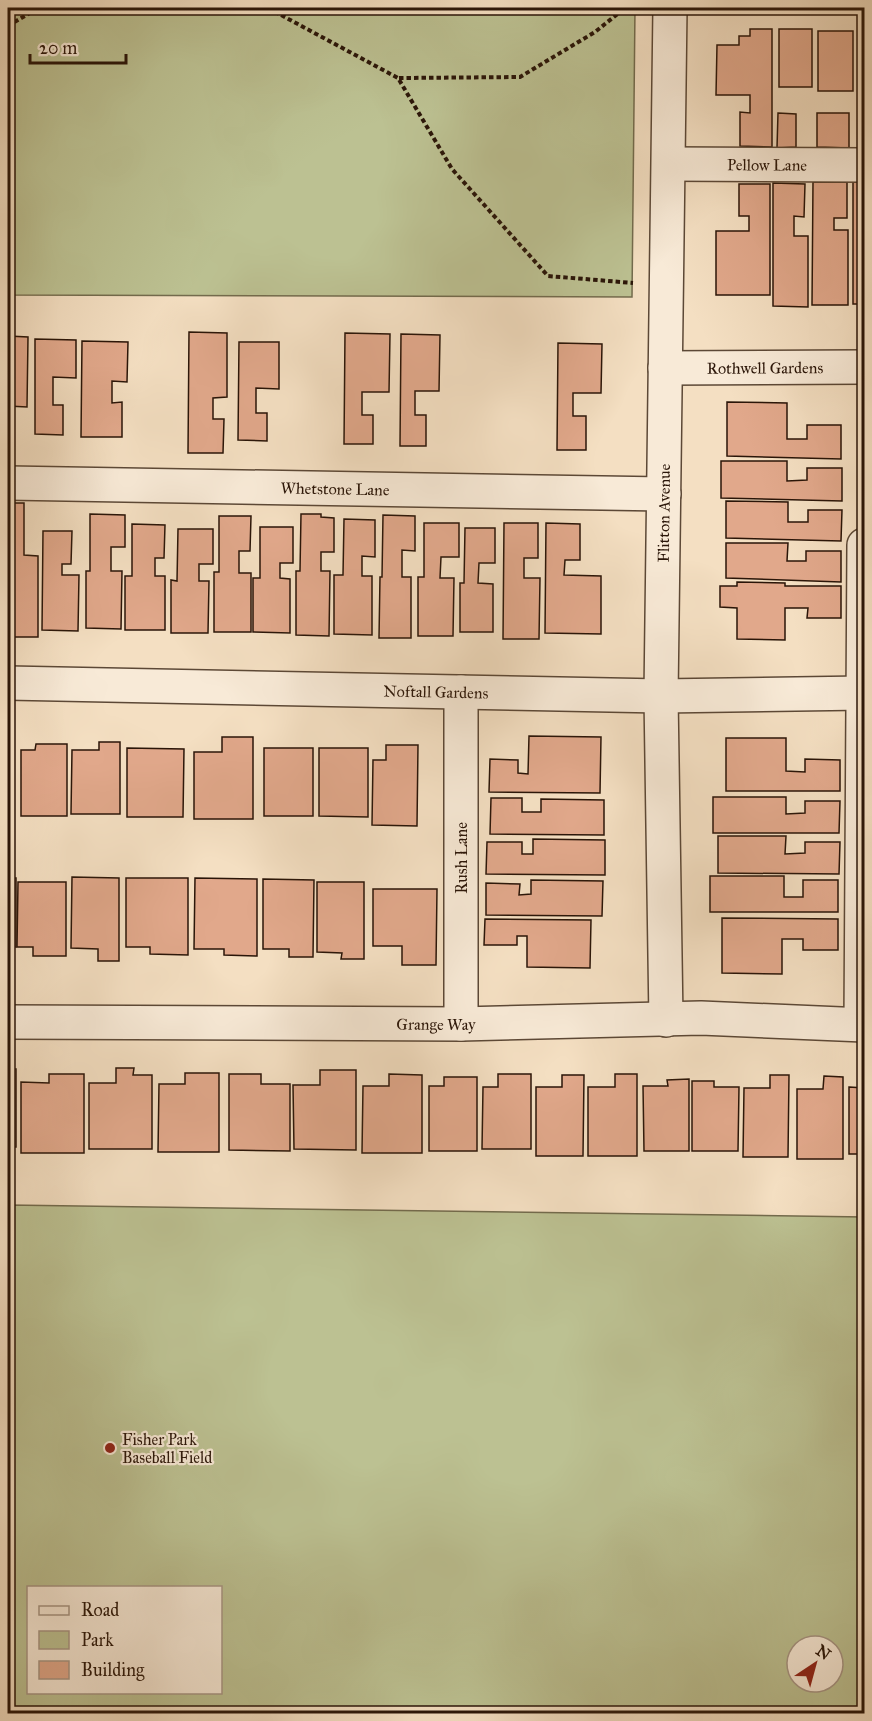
<svg xmlns="http://www.w3.org/2000/svg" width="872" height="1721" viewBox="0 0 872 1721" font-family="'IM FELL Great Primer',serif">
	<style>
		.green { fill: #bcc192; stroke: #736b4d; stroke-width: 1.5; fill-rule: evenodd }
		.building { fill: #e1a88b; stroke: #2a1508; stroke-width: 1.5 }
		.lines { fill: none; stroke-linecap: round; stroke-linejoin: round }
		.minor-casing { stroke: #5c4836; stroke-width: 36 }
		.path { stroke: #2a1508; stroke-width: 4; stroke-dasharray: 4.5 3; stroke-linecap: butt }
		.minor { stroke: #f8ead7; stroke-width: 33 }
		.poi-dot { fill: #8f2418; stroke: #f8ead7; stroke-width: 2 }
		.labels { text-anchor: middle; dominant-baseline: central; stroke-width: 4.5; stroke-linejoin: round; paint-order: stroke }
		.street-label { font-size: 16px; fill: #2a1508; stroke: #f8ead7 }
		.poi-label { font-size: 16px; fill: #2a1508; stroke: #f8ead7; text-anchor: start }
	</style>
	<rect width="100%" height="100%" fill="#f4dfc2"/>
	<filter id="stains"><feTurbulence type="fractalNoise" baseFrequency=".00333" numOctaves="4"/><feColorMatrix values="0 0 0 0 .2 0 0 0 0 .09 0 0 0 0 .02 0 0 0 .5 -.17"/></filter>
	<radialGradient id="worn" r=".72"><stop offset=".6" stop-color="#630" stop-opacity="0"/><stop offset="1" stop-color="#630" stop-opacity=".3"/></radialGradient>
	<g class="green">
		<polygon points="8,8 635,8 632,297 8,295"/>
		<path d="M8 1205 864 1217V1713H8ZM28 1588H220V1692H28ZM797 1646H833V1682H797Z"/>
	</g>
	<g class="building">
		<polygon points="750,29 772,29 772,147 740,146 740,112 750,113 750,95 716,95 717,45 739,45 739,36 750,36"/>
		<rect x="779" y="29" width="33" height="58"/>
		<polygon points="859,30 864,30 864,97 858,97"/>
		<rect x="818" y="31" width="35" height="60"/>
		<polygon points="778,113 796,114 796,147 777,148"/>
		<polygon points="817,113 849,113 849,148 817,147"/>
		<polygon points="858,113 864,114 864,147 858,147"/>
		<polygon points="813,182 847,182 847,218 834,218 834,230 848,230 848,305 812,305"/>
		<rect x="853" y="182" width="11" height="122"/>
		<polygon points="773,183 805,184 804,217 794,216 794,236 808,236 808,307 773,306"/>
		<polygon points="739,184 770,184 770,295 716,295 716,231 749,231 749,216 739,216"/>
		<polygon points="189,332 227,333 227,397 213,398 213,419 224,419 223,453 188,453"/>
		<polygon points="345,333 390,334 389,392 362,392 362,415 373,415 373,444 344,444"/>
		<polygon points="401,334 440,335 439,391 415,391 415,415 426,415 426,446 400,446"/>
		<polygon points="8,336 28,337 27,407 8,406"/>
		<polygon points="35,339 76,340 76,378 53,377 53,405 63,405 63,435 35,434"/>
		<polygon points="82,341 128,342 127,382 112,381 112,403 122,402 122,437 81,437"/>
		<polygon points="239,342 279,342 279,389 256,388 256,413 267,413 267,441 238,440"/>
		<polygon points="558,343 602,344 601,393 573,393 573,416 586,416 586,450 557,450"/>
		<polygon points="727,402 787,403 787,439 807,439 807,425 841,425 841,459 727,456"/>
		<polygon points="8,422 11,422 10,448 8,448"/>
		<polygon points="721,461 787,461 787,481 807,480 807,468 842,468 842,501 721,498"/>
		<polygon points="726,501 788,502 788,522 808,522 808,510 842,510 841,541 726,538"/>
		<polygon points="8,503 24,503 24,555 38,556 38,637 8,637"/>
		<polygon points="90,514 125,515 125,547 111,547 111,571 122,571 121,629 86,628 86,571 90,571"/>
		<polygon points="301,514 321,514 321,517 334,518 334,552 321,552 321,571 330,571 329,636 296,635 296,571 300,571"/>
		<polygon points="383,515 415,516 415,551 402,550 402,577 411,577 411,638 379,638 380,577 382,577"/>
		<polygon points="219,516 251,516 250,551 239,551 239,573 251,573 251,632 214,632 214,572 219,572"/>
		<polygon points="344,519 375,520 375,557 362,556 362,576 372,576 372,635 334,634 334,575 343,575"/>
		<polygon points="424,523 459,523 459,557 441,557 440,578 454,578 453,636 418,636 418,577 424,577"/>
		<polygon points="504,523 538,523 538,558 524,558 524,578 540,578 539,639 503,639"/>
		<polygon points="546,523 580,524 580,560 565,560 564,575 601,576 601,634 545,633"/>
		<polygon points="132,524 165,525 164,558 155,558 155,576 165,576 165,630 125,630 125,576 132,576"/>
		<polygon points="260,527 293,527 293,563 280,563 280,578 290,579 290,633 253,632 253,578 260,578"/>
		<polygon points="465,528 495,528 495,563 479,563 478,583 493,584 493,632 460,632 460,583 464,583"/>
		<polygon points="178,529 213,529 213,564 199,564 199,581 209,581 208,633 171,633 171,580 177,581"/>
		<polygon points="43,531 72,531 71,564 62,564 62,575 79,575 78,631 42,630"/>
		<polygon points="726,543 788,543 787,561 806,561 806,551 841,551 841,582 726,578"/>
		<polygon points="737,582 785,583 785,586 841,586 841,618 807,618 808,608 785,608 785,640 737,639 737,608 720,607 720,586 737,586"/>
		<polygon points="529,736 601,737 600,793 489,792 490,759 518,760 518,773 528,774"/>
		<polygon points="222,737 253,737 253,819 194,819 194,752 222,752"/>
		<polygon points="726,738 786,738 786,771 805,772 805,759 840,760 840,791 726,791"/>
		<polygon points="99,742 120,742 120,814 71,814 72,750 99,750"/>
		<polygon points="36,744 67,744 67,816 21,816 21,750 35,750"/>
		<polygon points="386,745 418,745 417,826 372,825 373,760 386,760"/>
		<polygon points="127,748 184,749 183,817 127,817"/>
		<rect x="264" y="748" width="49" height="68"/>
		<polygon points="319,748 368,748 368,817 319,816"/>
		<polygon points="713,797 786,797 786,814 805,813 805,801 840,801 839,833 713,833"/>
		<polygon points="491,798 522,798 522,812 541,812 541,799 604,800 604,835 490,834"/>
		<polygon points="718,836 786,836 785,854 805,853 805,842 840,842 839,874 718,873"/>
		<polygon points="533,839 605,840 605,875 486,874 487,842 522,842 522,854 533,854"/>
		<polygon points="710,876 784,876 784,897 803,897 803,880 838,880 838,912 710,912"/>
		<polygon points="72,877 119,878 119,961 98,961 98,949 71,948"/>
		<rect x="8" y="878" width="8" height="69"/>
		<polygon points="126,878 188,878 188,955 150,954 150,947 126,947"/>
		<polygon points="195,878 257,879 257,956 224,955 224,949 194,949"/>
		<polygon points="263,879 314,880 313,957 289,957 289,949 263,949"/>
		<polygon points="531,880 603,881 602,916 486,915 486,883 520,884 519,895 531,894"/>
		<polygon points="18,882 66,882 66,956 33,956 33,947 17,947"/>
		<polygon points="317,882 364,882 364,959 341,959 342,953 317,952"/>
		<polygon points="373,889 437,889 436,965 402,965 402,946 373,946"/>
		<polygon points="722,918 838,919 838,950 803,950 803,939 782,939 782,974 722,973"/>
		<polygon points="485,919 591,920 590,968 527,967 527,936 517,936 517,945 484,945"/>
		<polygon points="116,1068 134,1068 133,1075 152,1075 152,1149 89,1149 89,1083 116,1083"/>
		<rect x="8" y="1069" width="8" height="78"/>
		<polygon points="320,1070 356,1070 356,1150 294,1149 293,1085 320,1085"/>
		<polygon points="185,1073 219,1073 219,1152 158,1152 159,1084 185,1084"/>
		<polygon points="49,1074 84,1074 84,1153 21,1153 21,1082 49,1083"/>
		<polygon points="229,1074 261,1074 261,1084 290,1084 290,1151 229,1150"/>
		<polygon points="389,1074 422,1075 422,1153 362,1153 363,1086 389,1086"/>
		<polygon points="498,1074 531,1074 531,1149 482,1149 483,1087 498,1087"/>
		<polygon points="615,1074 637,1074 637,1156 588,1156 588,1087 615,1087"/>
		<polygon points="562,1075 584,1075 583,1156 536,1156 536,1087 562,1087"/>
		<polygon points="770,1075 789,1075 788,1157 743,1157 744,1088 770,1088"/>
		<polygon points="824,1076 843,1077 843,1159 797,1159 797,1089 823,1089"/>
		<polygon points="444,1077 477,1077 477,1151 429,1151 429,1086 444,1086"/>
		<polygon points="689,1079 689,1151 644,1151 643,1086 668,1086 667,1080"/>
		<polygon points="692,1081 714,1081 714,1087 739,1087 738,1151 692,1151"/>
		<polygon points="849,1087 864,1088 864,1154 849,1154"/>
	</g>
	<g class="lines">
		<defs>
			<g id="minor">
				<path id="s1" d="M669 164 864 165"/>
				<path id="s2" d="M665 368 864 367"/>
				<path id="s3" d="M8 483 664 494"/>
				<path id="s4" d="M8 683 661 696 864 693"/>
				<polyline points="461,692 461,1024"/>
				<path id="s5" d="M666 1020 661 696 670 8"/>
				<path id="s6" d="M8 1022 461 1024 701 1018 864 1025"/>
				<polyline points="861,1025 864,545"/>
			</g>
		</defs>
		<use href="#minor" class="minor-casing"/>
		<g class="path">
			<polyline points="268,8 398,78 452,169 548,276 633,283"/>
			<polyline points="8,26 38,8"/>
			<polyline points="399,78 520,77 595,32 625,8"/>
		</g>
		<use href="#minor" class="minor"/>
	</g>
	<circle class="poi-dot" cx="110" cy="1448" r="6"/>
	<g class="labels">
		<g class="street-label">
			<text stroke="none"><textPath href="#s1" startOffset="98">Pellow Lane</textPath></text>
			<text stroke="none"><textPath href="#s2" startOffset="100">Rothwell Gardens</textPath></text>
			<text stroke="none"><textPath href="#s3" startOffset="327">Whetstone Lane</textPath></text>
			<text stroke="none"><textPath href="#s5" startOffset="507">Flitton Avenue</textPath></text>
			<text stroke="none"><textPath href="#s4" startOffset="428">Noftall Gardens</textPath></text>
			<text transform="translate(461 858) rotate(-90)">Rush Lane</text>
			<text stroke="none"><textPath href="#s6" startOffset="428">Grange Way</textPath></text>
		</g>
		<g class="poi-label">
			<text x="122" y="1439">Fisher Park<tspan x="122" dy="18">Baseball Field</tspan></text>
		</g>
	</g>
	<rect width="872" height="1721" fill="none" stroke="#f4dfc2" stroke-width="30"/>
	<rect x="9" y="9" width="854" height="1703" fill="none" stroke="#2a1508" stroke-width="3"/>
	<rect x="15" y="15" width="842" height="1691" fill="none" stroke="#2a1508" stroke-width="1.5"/>
	<rect x="27" y="1586" width="195" height="108" fill="#f8ead7" stroke="#a69584" stroke-width="1.5"/>
	<rect x="39" y="1606" width="30" height="9" fill="#f8ead7" stroke="#a69584" stroke-width="1.5"/>
	<text x="81" y="1616" font-size="18" fill="#2a1508">Road</text>
	<rect x="39" y="1631" width="30" height="18" fill="#bcc192" stroke="#a69584" stroke-width="1.5"/>
	<text x="81" y="1646" font-size="18" fill="#2a1508">Park</text>
	<rect x="39" y="1661" width="30" height="18" fill="#e1a88b" stroke="#a69584" stroke-width="1.5"/>
	<text x="81" y="1676" font-size="18" fill="#2a1508">Building</text>
	<g transform="translate(815 1664) rotate(36)"><circle r="28" fill="#f8ead7" stroke="#a69584" stroke-width="1.5"/>
	<path d="M0-4.5L10 22L0 15L-10 22Z" fill="#8f2418"/>
	<text y="-9" font-size="16" font-weight="bold" text-anchor="middle" fill="#2a1508">N</text>
	</g>
	<path d="M30 54v9h96v-9" fill="none" stroke="#2a1508" stroke-width="3"/>
	<text x="39" y="54" font-size="18" fill="#2a1508" stroke="#f8ead7" stroke-width="4.5" paint-order="stroke">20 m</text>
	<rect width="100%" height="100%" filter="url(#stains)"/>
	<rect width="100%" height="100%" fill="url(#worn)"/>
</svg>
